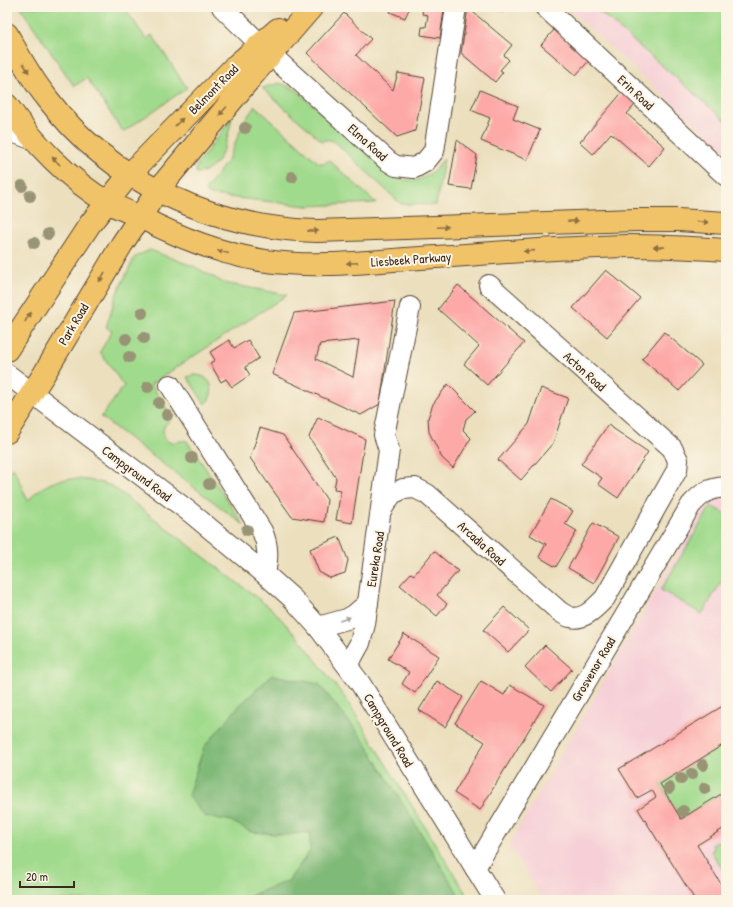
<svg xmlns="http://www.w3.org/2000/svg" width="733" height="907" viewBox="0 0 733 907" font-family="'Patrick Hand',sans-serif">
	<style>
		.built { fill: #f6cfd7 }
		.green { fill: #a0da8c; stroke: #6e8255 }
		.forest { fill: #80ba78; stroke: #5e724b }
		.building { fill: #fda9a8; fill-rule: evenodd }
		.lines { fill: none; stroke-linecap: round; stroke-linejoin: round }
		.minor-casing { stroke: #554536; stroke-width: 22 }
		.major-casing { stroke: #554536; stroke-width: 24 }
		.minor { stroke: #fff; stroke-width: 20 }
		.major { stroke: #f1c369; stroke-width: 22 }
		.tree { fill: #989475 }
		.oneway { fill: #8d6f40 }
		.oneway2 { fill: #a79f9a }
		.labels { text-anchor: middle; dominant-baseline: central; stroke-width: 4; stroke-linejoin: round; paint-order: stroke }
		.street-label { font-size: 13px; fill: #3b2a1e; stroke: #fcf5e5 }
	</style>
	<rect width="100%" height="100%" fill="#fcf5e5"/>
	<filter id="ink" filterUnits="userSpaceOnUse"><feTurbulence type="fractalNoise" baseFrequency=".025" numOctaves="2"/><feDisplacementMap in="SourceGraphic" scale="8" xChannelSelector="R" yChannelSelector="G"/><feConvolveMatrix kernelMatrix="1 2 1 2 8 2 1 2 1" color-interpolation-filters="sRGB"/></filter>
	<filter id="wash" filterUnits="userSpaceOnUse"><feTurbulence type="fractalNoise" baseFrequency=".012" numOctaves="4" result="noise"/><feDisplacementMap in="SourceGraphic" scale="16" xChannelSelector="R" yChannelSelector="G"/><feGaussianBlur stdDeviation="0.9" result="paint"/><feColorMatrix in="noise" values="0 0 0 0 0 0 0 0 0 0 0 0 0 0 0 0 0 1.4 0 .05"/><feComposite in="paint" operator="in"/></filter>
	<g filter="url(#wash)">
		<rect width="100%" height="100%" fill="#ebdfbd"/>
		<g class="built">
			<polygon points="567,7 726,7 726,152 637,71"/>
			<polygon points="723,494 726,494 726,900 544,900 509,845 705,506"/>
		</g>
		<g class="green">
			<polygon points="20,7 124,7 146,39 152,35 187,88 123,132 87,78 74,86"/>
			<polygon points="594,7 726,7 726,121"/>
			<path d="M280 83 295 89 392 176C418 186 428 178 444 159L436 205 401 204 336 143C330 139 328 139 322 141L262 88Z"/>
			<polygon points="255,106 319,163 325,163 329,160 376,203 307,206 219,196 210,195 205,191 228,160 245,120"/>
			<path d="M232 118C227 138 223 172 196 173V168L198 163Z"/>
			<path d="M150 250 195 267 224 283 287 295 151 384 172 417C170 422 166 422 164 427 163 430 163 434 164 436 169 448 179 439 187 441L244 525 101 417 124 386 100 352 112 331 106 327 117 293 135 257Z"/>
			<path d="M193 375C211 374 218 391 205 404L187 377Z"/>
			<path d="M13 467 28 501C51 473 80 476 112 486L273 610 302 642 346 699 470 900H7V475Z"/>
			<polygon points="711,506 726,514 726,574 702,614 661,590"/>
			<polygon points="721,746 726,755 726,791 681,819 660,784"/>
			<polygon points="726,837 726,875 711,851 714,849 712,845"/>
		</g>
		<polygon class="forest" points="272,675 319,684 363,739 462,900 245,900 254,894 288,881 310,851 310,832 288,835 251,832 231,821 204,816 188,795 204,747 239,706"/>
		<g id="blocks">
			<g class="building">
				<polygon points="392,7 410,7 405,18 390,12"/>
				<polygon points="423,7 440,7 440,10 444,10 440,38 421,35 422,27 426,27 428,15 422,14"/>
				<polygon points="486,7 505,7 504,12"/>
				<polygon points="468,8 512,45 504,55 509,60 500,70 503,72 495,82 461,53"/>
				<polygon points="344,13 371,39 356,55 393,90 398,73 425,78 415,131 397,137 307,53"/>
				<polygon points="560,23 595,54 576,75 541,45"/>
				<polygon points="625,89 639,100 627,114 665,147 649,166 611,133 593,154 580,142"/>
				<polygon points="480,90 518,106 513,119 540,130 527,160 481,141 490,118 471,110"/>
				<polygon points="457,140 477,155 471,189 449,186"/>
				<polygon points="606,270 640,298 607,337 573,308"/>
				<polygon points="458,285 524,343 487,385 464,364 479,346 438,309"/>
				<path d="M395 301 380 404 361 415 272 374 294 313ZM359 340 353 377 316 359 320 344Z"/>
				<polygon points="664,332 702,365 679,391 642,359"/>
				<polygon points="229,340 234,348 248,340 259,358 245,367 250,375 232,387 226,379 221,382 210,363 215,360 210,352"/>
				<polygon points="448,384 475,411 466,419 463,430 471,438 453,468 442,458 429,432 428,418 433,404"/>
				<polygon points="541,388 568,398 553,443 521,480 498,460 529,424"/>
				<polygon points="318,417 365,439 352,523 336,520 341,490 334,489 336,478 309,437"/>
				<polygon points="608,425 648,452 618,498 598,484 602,478 581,464"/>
				<polygon points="260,428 283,435 327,500 324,522 292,517 250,458"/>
				<polygon points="551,499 573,511 565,524 577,531 556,567 539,557 546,544 530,535"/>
				<polygon points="593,523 619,537 594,583 568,568"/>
				<polygon points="339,537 348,560 345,573 330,578 319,572 310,549"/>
				<polygon points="434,551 458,571 437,595 447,604 437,616 400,585 411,573 414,575"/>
				<polygon points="504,607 529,630 508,652 483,630"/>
				<polygon points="404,634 439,656 415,693 402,684 409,672 388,659"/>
				<polygon points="545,645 572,669 551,692 525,667"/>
				<polygon points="437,681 463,697 445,727 419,710"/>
				<polygon points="481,681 504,695 510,685 544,705 480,810 454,793 485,742 455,723"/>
				<polygon points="726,704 726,743 660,784 681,819 726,791 726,827 697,845 726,892 726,900 695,900 638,809 656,797 652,790 637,798 619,769"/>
			</g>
		</g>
	</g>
	<g filter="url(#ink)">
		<use href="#blocks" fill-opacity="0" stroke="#554536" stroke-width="1"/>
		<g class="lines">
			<defs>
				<g id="minor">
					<polyline points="222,7 270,54 388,161 396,166 414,168 425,162 434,151 456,7"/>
					<polyline points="545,7 726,176"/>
					<polyline points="7,130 34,140"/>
					<polyline points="7,374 191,513 265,574 293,599 318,627 360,683 495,900"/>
					<path d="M170 385 262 531C269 546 268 558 265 574"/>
					<path d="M382 509 392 494 403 489 415 488 427 494 559 611C562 613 566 616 570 617 584 621 596 607 605 598L677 470 678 460 672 448 489 285"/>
					<polyline points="318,627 347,619 354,615 368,603"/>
					<polyline points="348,665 360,643 365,624 389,450 384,435 410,307"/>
					<path d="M475 868 691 505C702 493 709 488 726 487"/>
				</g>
				<g id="major">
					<path d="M7 34C19 56 31 78 47 98 110 182 213 228 317 231L635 220H678L726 223"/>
					<path d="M7 105C31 140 70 181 107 202 118 208 130 212 142 218 182 239 221 254 266 261 322 269 379 260 436 257 500 253 565 247 629 246 661 246 694 248 726 250"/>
					<polyline points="7,350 90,224 129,175 234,67 278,29"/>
					<polyline points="7,432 44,374 122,244 158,190 248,81 312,7"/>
				</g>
			</defs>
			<use href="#minor" class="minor-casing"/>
			<use href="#major" class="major-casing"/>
			<use href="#minor" class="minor"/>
			<use href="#major" class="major"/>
		</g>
		<g class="tree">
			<circle cx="245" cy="128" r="6"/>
			<circle cx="292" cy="177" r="6"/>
			<circle cx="22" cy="186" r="6"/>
			<circle cx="30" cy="196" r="6"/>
			<circle cx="48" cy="234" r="6"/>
			<circle cx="34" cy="243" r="6"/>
			<circle cx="142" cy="313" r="6"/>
			<circle cx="144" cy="338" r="6"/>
			<circle cx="126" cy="339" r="6"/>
			<circle cx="129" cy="357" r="6"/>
			<circle cx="148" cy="387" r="6"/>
			<circle cx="159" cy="403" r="6"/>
			<circle cx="167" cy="415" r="6"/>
			<circle cx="192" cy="458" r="6"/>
			<circle cx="209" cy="484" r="6"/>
			<circle cx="247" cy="530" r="6"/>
			<circle cx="703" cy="765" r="6"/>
			<circle cx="692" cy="774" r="6"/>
			<circle cx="681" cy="779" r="6"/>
			<circle cx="669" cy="788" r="6"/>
			<circle cx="705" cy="788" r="6"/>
			<circle cx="683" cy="811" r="6"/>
		</g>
		<defs><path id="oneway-solid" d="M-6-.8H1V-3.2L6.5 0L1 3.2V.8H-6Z"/></defs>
		<g class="oneway">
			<use href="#oneway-solid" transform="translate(26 68) rotate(59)"/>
			<use href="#oneway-solid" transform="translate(223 111) rotate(130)"/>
			<use href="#oneway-solid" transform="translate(179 122) rotate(-45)"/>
			<use href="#oneway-solid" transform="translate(56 161) rotate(-135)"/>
			<use href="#oneway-solid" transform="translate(573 221) rotate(-2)"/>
			<use href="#oneway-solid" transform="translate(703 222) rotate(4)"/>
			<use href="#oneway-solid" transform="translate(443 227) rotate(-2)"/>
			<use href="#oneway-solid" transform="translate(313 231) rotate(1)"/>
			<use href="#oneway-solid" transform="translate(659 247) rotate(-179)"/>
			<use href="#oneway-solid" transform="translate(529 251) rotate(176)"/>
			<use href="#oneway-solid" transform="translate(223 252) rotate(-166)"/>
			<use href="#oneway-solid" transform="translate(352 263) rotate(177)"/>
			<use href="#oneway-solid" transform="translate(102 277) rotate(121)"/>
			<use href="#oneway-solid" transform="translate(28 317) rotate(-57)"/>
		</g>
		<use class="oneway2" href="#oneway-solid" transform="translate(345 619) rotate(-20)"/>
	</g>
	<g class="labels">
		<g class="street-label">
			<text transform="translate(213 89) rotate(-45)">Belmont Road</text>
			<text transform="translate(636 92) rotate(43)">Erin Road</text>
			<text transform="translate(368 142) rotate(42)">Elma Road</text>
			<text transform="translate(411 259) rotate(-4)">Liesbeek Parkway</text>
			<text transform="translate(73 324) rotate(-59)">Park Road</text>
			<text transform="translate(585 371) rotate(42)">Acton Road</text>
			<text transform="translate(137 473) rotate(37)">Campground Road</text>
			<text transform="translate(482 543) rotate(42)">Arcadia Road</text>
			<text transform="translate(375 559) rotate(-81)">Eureka Road</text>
			<text transform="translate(593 669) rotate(-59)">Grosvenor Road</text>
			<text transform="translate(389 730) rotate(59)">Campground Road</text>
		</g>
	</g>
	<rect width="733" height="907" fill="none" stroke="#fcf5e5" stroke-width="24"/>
	<path d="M20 881v6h54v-6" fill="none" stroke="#3b2a1e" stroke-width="2"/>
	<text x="26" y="881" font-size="12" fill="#3b2a1e" stroke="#fcf5e5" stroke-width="3" paint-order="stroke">20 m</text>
</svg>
